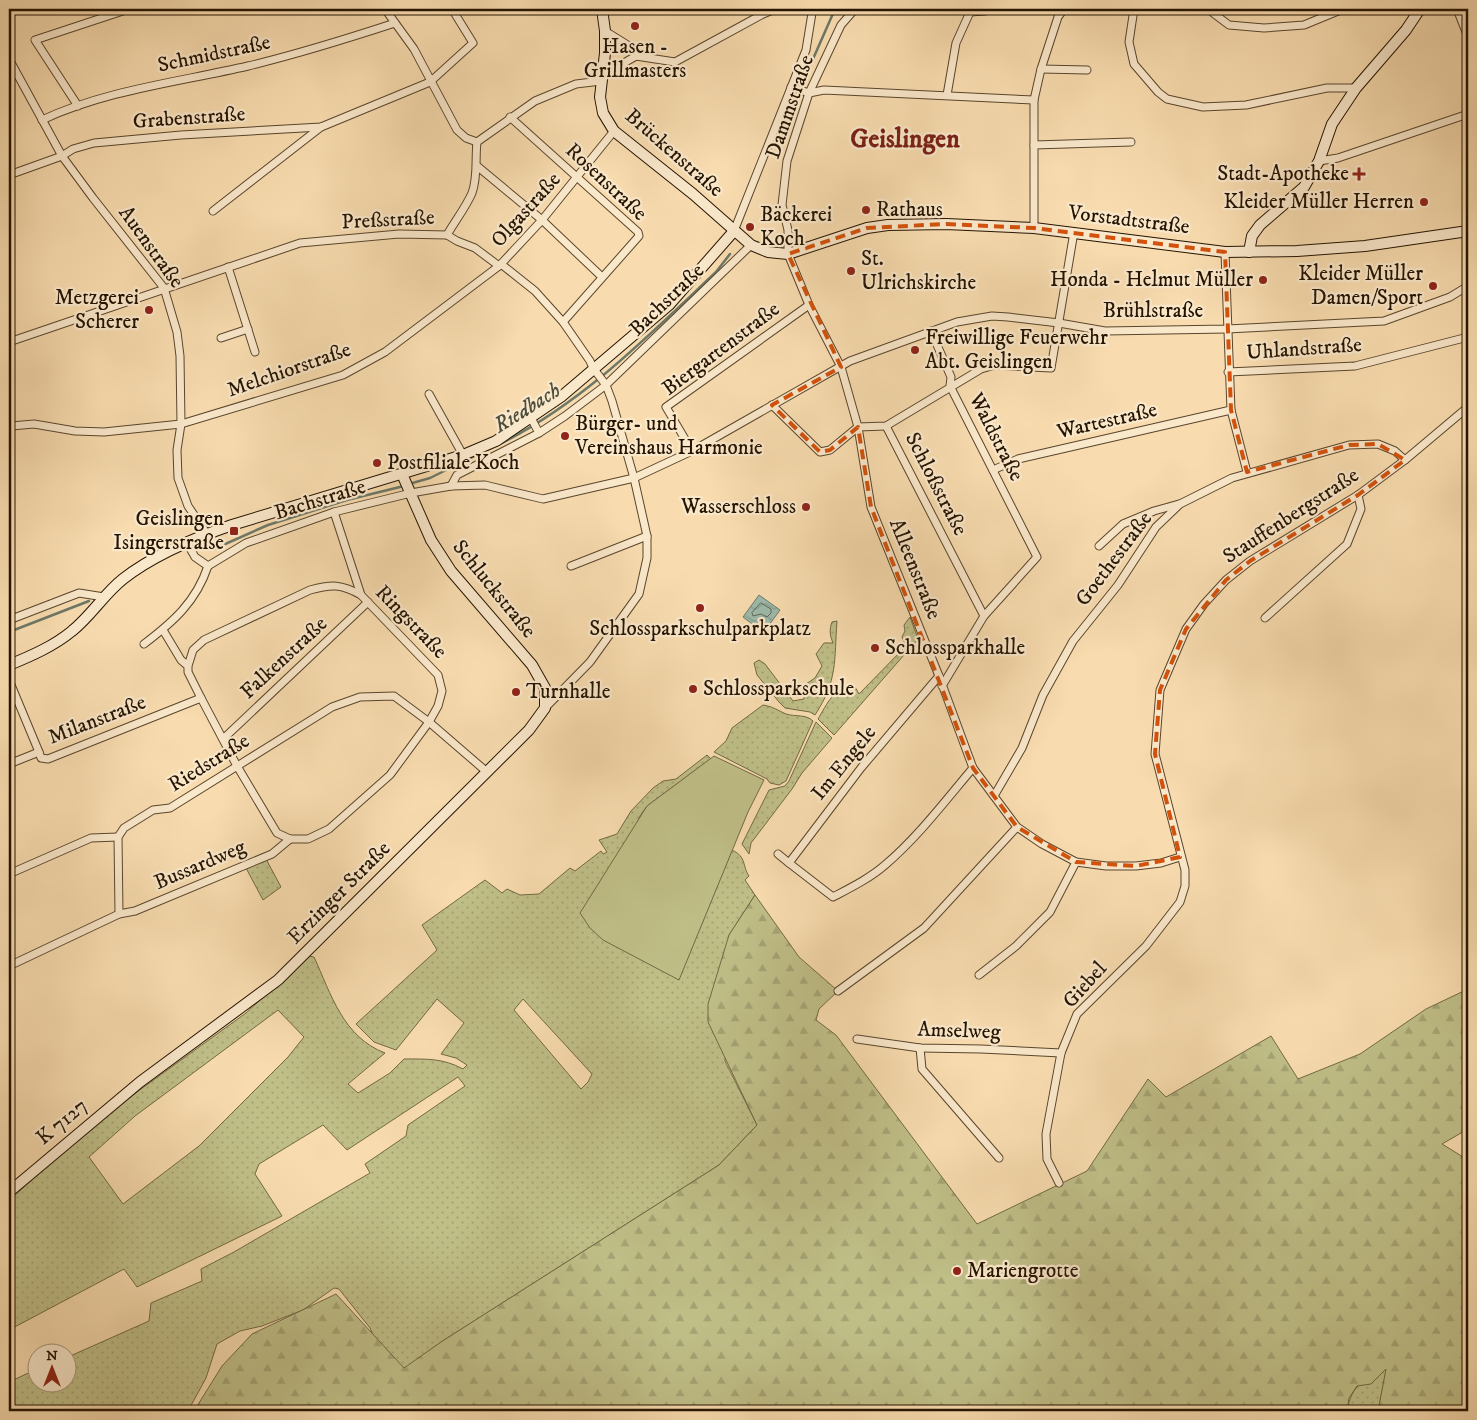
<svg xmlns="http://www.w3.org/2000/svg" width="1477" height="1420" viewBox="0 0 1477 1420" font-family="'IM FELL DW Pica',serif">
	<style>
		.grass { fill: url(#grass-dots); stroke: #726944; fill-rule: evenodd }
		.forest { fill: url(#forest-firs); stroke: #726944 }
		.pitch { fill: #c0bf88; stroke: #726944 }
		.water { fill: url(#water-waves); stroke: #6d7868 }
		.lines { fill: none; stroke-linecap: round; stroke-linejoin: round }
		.shore { stroke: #606756; stroke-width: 1 }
		.stream { stroke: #6d7868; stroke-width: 2.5 }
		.street-casing { stroke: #59452c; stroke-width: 9 }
		.secondary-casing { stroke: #241300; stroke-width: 12 }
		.street { stroke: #fae8cb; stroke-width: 7 }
		.secondary { stroke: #fae8cb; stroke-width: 10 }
		.marked { fill: none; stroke: #d4520b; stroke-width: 4; stroke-dasharray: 10 6; stroke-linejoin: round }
		.poi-dot { fill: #8f2418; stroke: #fae8cb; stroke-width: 2 }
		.labels { text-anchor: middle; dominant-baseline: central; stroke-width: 4.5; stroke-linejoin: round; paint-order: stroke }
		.poi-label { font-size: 21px; fill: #241300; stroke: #fae8cb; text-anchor: start }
		.street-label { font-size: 21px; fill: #241300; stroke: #fae8cb }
		.water-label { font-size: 22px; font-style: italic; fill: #4e4e3d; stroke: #fae8cb }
		.district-label { font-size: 26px; font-weight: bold; fill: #7a1f14; stroke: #fae8cb }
	</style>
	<defs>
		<pattern id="grass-dots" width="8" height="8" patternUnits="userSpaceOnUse" patternTransform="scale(1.25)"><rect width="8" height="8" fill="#c0bf88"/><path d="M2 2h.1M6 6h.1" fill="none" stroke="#a5a374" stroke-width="1.8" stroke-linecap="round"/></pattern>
		<pattern id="forest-firs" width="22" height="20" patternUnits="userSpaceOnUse" patternTransform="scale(1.25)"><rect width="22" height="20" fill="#c0bf88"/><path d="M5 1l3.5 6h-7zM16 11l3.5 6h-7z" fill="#a5a374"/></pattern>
		<pattern id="water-waves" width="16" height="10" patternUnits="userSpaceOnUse" patternTransform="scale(1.25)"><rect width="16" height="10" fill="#9dbbad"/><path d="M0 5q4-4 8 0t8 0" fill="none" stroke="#87a093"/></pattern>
	</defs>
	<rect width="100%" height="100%" fill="#f8dcaf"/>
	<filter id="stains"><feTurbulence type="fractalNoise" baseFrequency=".004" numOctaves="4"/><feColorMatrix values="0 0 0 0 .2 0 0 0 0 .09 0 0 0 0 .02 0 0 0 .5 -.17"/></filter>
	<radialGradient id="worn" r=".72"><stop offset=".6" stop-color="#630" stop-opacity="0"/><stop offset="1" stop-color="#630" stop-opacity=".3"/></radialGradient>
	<g class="grass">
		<path d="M910 617 918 639 834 735 818 719C827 704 834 686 855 687L859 694 906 646 902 637 905 631 904 625Z"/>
		<path d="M837 621C834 661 838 680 815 715L810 712 785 708 779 702 757 675 754 663 759 660 765 664 793 701 804 699 806 684 815 678 822 666 816 654 824 643H833C830 636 829 630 832 622Z"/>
		<path d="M763 705C774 707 777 710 786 714 796 717 806 714 813 721L786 781 779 785 770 783 767 779 714 752 726 741 732 728Z"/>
		<polygon points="816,722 832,738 802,773 792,789 751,843 749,854 742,844 769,790 785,786 789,781"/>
		<path d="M707 755 711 759 647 806 640 816 635 828 678 980 732 850C747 857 742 866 749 876L745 880 755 895 729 935 725 1061 757 1125 719 1165 441 1342 404 1369 373 1335 370 1328 339 1289 334 1288 303 1310 262 1326 240 1331 217 1344 206 1378 188 1411H9V1382L37 1369 38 1382H68V1357L149 1321 151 1303 202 1281 201 1269 234 1252 370 1173 365 1164 406 1136 408 1125 465 1086 458 1077 347 1150 323 1125 259 1164 255 1174 282 1216 137 1287 124 1269 9 1330V1201L68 1146 141 1089 246 1013 308 956 314 957C331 994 343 1037 385 1053L348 1084 358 1093 390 1073 404 1059C426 1059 443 1058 463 1069L467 1065 456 1058 441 1054 464 1023 437 999 396 1050 374 1042 356 1024 437 950 422 925 485 880 502 893 507 889 520 895 539 894 570 868 575 871 601 851 603 854 607 852 599 840 617 834 631 811 653 788 663 781 676 779ZM523 999 592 1074 588 1082 581 1089 514 1010ZM278 1010 304 1037 288 1057 199 1146 123 1204 89 1157 135 1116Z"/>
		<polygon points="266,859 281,887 263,900 246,868"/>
		<path d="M1387 1368 1378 1411H1347C1352 1383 1364 1381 1387 1368Z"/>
	</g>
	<polygon class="forest" points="755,895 799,957 838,991 819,1009 816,1020 836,1035 977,1224 1087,1171 1148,1079 1166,1097 1271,1036 1298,1079 1360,1054 1426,1009 1468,989 1468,1129 1442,1144 1468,1160 1468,1411 1378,1411 1386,1369 1371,1384 1357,1386 1349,1398 1347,1411 194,1411 222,1366 252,1334 336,1294 404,1368 441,1342 719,1165 757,1125 708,1022 708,1004 729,935"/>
	<polygon class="pitch" points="714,756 764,780 748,812 679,980 603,940 590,928 580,913 647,806"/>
	<polygon class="water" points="759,595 780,610 769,625 760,619 755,626 743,617"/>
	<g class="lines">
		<polygon class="shore" points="761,603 771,609 771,613 767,617 761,614 753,616 752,613"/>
		<g class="stream">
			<polyline points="802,84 835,9"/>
			<path d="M500 444C584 402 649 335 716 272L730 254"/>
			<polyline points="409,484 430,478 493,447"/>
			<polyline points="214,549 268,525 347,500 404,486"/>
			<polyline points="9,632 89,601"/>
		</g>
		<defs>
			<g id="street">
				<polyline points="385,9 414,49 457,130 466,138 477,142"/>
				<polyline points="855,9 841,25 809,93 787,161 782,205 788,230 788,254 809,305 841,367 858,427 871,507 939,676 973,768 1017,827 1042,844 1076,862 1106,866 1136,866 1161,863 1180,857"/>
				<polyline points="1134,9 1129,42 1134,64 1158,92 1167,99 1203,107 1246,105 1327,88 1356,88"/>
				<polyline points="1212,9 1213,13 1229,25 1264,28 1304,25 1343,9"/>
				<polyline points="1457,9 1468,37"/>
				<polyline points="548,10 553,9"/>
				<polyline points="970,12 985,11 987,9"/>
				<polyline points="605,31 626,44 636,56"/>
				<polyline points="636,56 675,62 763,14 775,9"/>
				<polyline points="9,59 62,156 93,198 164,288 177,332 180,356 181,424 177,450 178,478 188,506 207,534"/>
				<polyline points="1041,69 1087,70"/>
				<polyline points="603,75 636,56"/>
				<polyline points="791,87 809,93 824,90 1034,100"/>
				<polyline points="947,95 956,43 970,12 970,9"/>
				<polyline points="78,106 35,40 129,9"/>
				<polyline points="510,117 638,232 639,236 563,322"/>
				<path d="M42 120C106 90 179 82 248 66 298 54 346 39 395 23"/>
				<polyline points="1034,145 1131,142"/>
				<polyline points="1319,161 1338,158 1468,114"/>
				<polyline points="477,166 542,220 602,277"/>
				<polyline points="9,175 62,156 73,149 94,143 181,135 321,127 430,82 473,43 452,9"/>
				<polyline points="213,211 321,127"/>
				<polyline points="1034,228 1034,100 1041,69 1058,17 1064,9"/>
				<polyline points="734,231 806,50 812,13 816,9"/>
				<path d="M447 235C455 221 466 207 472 193 478 177 475 159 477 142L535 101 576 84 601 81"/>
				<polyline points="1225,252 1231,410 1247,472"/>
				<polyline points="501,264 542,220 614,131"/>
				<polyline points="228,267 255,352"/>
				<polyline points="931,331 951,377 950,386 1037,557 984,616 942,686"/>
				<polyline points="221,338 248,329"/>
				<polyline points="9,342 300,243 399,234 447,235 457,241 475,248 499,266 501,264 535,291 563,322 590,361 593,368 606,385 612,401 634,478 647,536 647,558 639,594 590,662 545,708"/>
				<polyline points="1228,372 1355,366 1468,337"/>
				<polyline points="429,394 463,455"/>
				<polyline points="772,405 820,452 830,450 858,427"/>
				<polyline points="531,418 539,433"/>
				<polyline points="11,426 34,424 75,431 104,432 181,424 343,375 385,352 499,266"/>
				<polyline points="886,426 984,616"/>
				<polyline points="858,427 886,426 981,369 995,365 1051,368 1074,232"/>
				<polyline points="692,451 666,407 809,305"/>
				<polyline points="993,470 1018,459 1231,410"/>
				<polyline points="451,486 457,475 539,433 565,416 606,385 751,245"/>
				<polyline points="334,512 361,595"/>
				<polyline points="187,543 195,557 208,566 246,543 334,512 411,493 451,486 485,485 543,499 634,478 692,451 850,361 957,322 992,316 1008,317 1059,323 1105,331 1227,329 1384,321 1450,297 1468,286"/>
				<polyline points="1099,546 1123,524 1154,511 1179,504"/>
				<polyline points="571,566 647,536"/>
				<polyline points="1265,618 1347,544 1361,509 1358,495"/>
				<polyline points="9,620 79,593 104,597"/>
				<path d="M163 630 181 660 188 666V672L201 698 237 766 277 833 290 839H308L329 829 390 775 429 722 438 706 442 691 438 675 361 595C341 584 332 584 310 590L204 640 193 650 188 666"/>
				<path d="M144 644C173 622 196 602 208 566"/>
				<polyline points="9,680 39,752"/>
				<polyline points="223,739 368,602"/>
				<polyline points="9,764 39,752 41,758 48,759 201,698"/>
				<polyline points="994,796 1022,748 1043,695 1073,641 1118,585 1156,527 1180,504 1232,478 1349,445 1378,444 1395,451 1405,460"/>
				<polyline points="778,854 789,863 861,768 939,676"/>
				<path d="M789 863 833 897C852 887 870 878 885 865 918 837 945 801 973 768"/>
				<polyline points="9,874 91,838 118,837"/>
				<polyline points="119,914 135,911 272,854 290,839"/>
				<polyline points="9,966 119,914 118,837 124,828 153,810 170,808 332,707 360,697 394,696 429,722 487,772"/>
				<polyline points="979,975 1016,946 1050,912 1076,862"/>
				<polyline points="838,991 924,928 1017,827"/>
				<polyline points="857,1039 920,1048 981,1049 1061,1053"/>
				<polyline points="920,1048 922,1069 999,1158"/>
				<polyline points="1059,1183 1047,1159 1046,1134 1061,1053 1077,1014 1146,946 1180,902 1185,886 1185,870 1155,754 1160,690 1186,629 1204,604 1226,580 1250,561 1358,495 1405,460 1468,407"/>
			</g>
			<g id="secondary">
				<polyline points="602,9 605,31 605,53 600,97 603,113 614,131 693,194 751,245 768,252 788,254 867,228 888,225 946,224 1034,228 1225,252 1297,251 1365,246 1468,231"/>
				<polyline points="1249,252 1252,236 1260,225 1304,187 1319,161 1332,124 1356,88 1406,30 1420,9"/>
				<path d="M9 665C31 656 54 646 72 631 91 616 104 594 123 579 155 554 194 538 232 525L463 455 496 441 562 396 669 305 734 231"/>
				<polyline points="9,1192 140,1082 278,980 529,730 545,708 545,688 532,665 451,571 431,540 402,474"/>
			</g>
		</defs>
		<use href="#street" class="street-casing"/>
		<use href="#secondary" class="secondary-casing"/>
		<use href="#street" class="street"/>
		<use href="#secondary" class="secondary"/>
	</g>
	<path class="marked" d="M946 224 1034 228 1225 252 1231 410 1247 472 1349 445 1378 444 1405 460 1358 495 1250 561 1226 580 1186 629 1160 690 1155 754 1180 857 1136 866 1076 862 1017 827 973 768 871 507 858 427 830 450 820 452 772 405 841 367 788 254 867 228Z"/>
	<g class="poi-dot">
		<circle cx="635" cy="26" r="5"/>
		<path d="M1356.5 166.5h5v5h5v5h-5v5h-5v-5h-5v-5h5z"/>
		<circle cx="1424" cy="202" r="5"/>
		<circle cx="866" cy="210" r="5"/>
		<circle cx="750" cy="227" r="5"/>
		<circle cx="851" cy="271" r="5"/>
		<circle cx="1263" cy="280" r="5"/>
		<circle cx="1433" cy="286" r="5"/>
		<circle cx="149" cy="310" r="5"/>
		<circle cx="915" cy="350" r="5"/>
		<circle cx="565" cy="436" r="5"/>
		<circle cx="377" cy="463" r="5"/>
		<circle cx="806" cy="507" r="5"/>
		<rect x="229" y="526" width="10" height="10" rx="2.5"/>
		<circle cx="700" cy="608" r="5"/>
		<circle cx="875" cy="648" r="5"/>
		<circle cx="693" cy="689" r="5"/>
		<circle cx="516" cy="692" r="5"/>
		<circle cx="957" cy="1271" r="5"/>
	</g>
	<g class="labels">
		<g class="poi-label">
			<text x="635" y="47" text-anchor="middle">Hasen -<tspan x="635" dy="24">Grillmasters</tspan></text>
			<text x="1349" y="174" text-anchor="end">Stadt-Apotheke</text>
			<text x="1414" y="202" text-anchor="end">Kleider Müller Herren</text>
			<text x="876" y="210">Rathaus</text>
			<text x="760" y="215">Bäckerei<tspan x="760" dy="24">Koch</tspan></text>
			<text x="861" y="259">St.<tspan x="861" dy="24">Ulrichskirche</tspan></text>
			<text x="1423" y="274" text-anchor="end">Kleider Müller<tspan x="1423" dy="24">Damen/Sport</tspan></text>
			<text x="1253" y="280" text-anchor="end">Honda - Helmut Müller</text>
			<text x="139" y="298" text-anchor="end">Metzgerei<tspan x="139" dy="24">Scherer</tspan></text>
			<text x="925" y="338">Freiwillige Feuerwehr<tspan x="925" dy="24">Abt. Geislingen</tspan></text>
			<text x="575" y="424">Bürger- und<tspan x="575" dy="24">Vereinshaus Harmonie</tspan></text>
			<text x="387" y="463">Postfiliale Koch</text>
			<text x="796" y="507" text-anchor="end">Wasserschloss</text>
			<text x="224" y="519" text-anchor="end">Geislingen<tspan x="224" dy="24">Isingerstraße</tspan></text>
			<text x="700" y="629" text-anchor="middle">Schlossparkschulparkplatz</text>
			<text x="885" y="648">Schlossparkhalle</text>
			<text x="703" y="689">Schlossparkschule</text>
			<text x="526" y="692">Turnhalle</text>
			<text x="967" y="1271">Mariengrotte</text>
		</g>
		<g class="street-label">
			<text transform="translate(214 54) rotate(-12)">Schmidstraße</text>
			<text transform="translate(790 107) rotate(-71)">Dammstraße</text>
			<text transform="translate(189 118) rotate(-4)">Grabenstraße</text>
			<text transform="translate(674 153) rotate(41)">Brückenstraße</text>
			<text transform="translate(606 182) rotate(43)">Rosenstraße</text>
			<text transform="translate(526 210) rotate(-48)">Olgastraße</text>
			<text transform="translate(388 220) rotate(-3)">Preßstraße</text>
			<text transform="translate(1129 220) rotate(7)">Vorstadtstraße</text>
			<text transform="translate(151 247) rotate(54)">Auenstraße</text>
			<text transform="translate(667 300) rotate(-44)">Bachstraße</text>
			<text x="1153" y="311">Brühlstraße</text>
			<text transform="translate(721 349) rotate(-37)">Biergartenstraße</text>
			<text transform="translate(1304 349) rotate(-4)">Uhlandstraße</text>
			<text transform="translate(289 370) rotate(-19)">Melchiorstraße</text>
			<text transform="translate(1107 421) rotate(-13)">Wartestraße</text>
			<text transform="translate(996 437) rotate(63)">Waldstraße</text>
			<text transform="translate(936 484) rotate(63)">Schloßstraße</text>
			<text transform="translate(320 500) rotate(-17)">Bachstraße</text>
			<text transform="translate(1291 516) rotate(-33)">Stauffenbergstraße</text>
			<text transform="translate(1114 559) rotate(-53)">Goethestraße</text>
			<text transform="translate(915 569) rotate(68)">Alleenstraße</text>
			<text transform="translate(494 589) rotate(51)">Schluckstraße</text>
			<text transform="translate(411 622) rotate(46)">Ringstraße</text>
			<text transform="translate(284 658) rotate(-43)">Falkenstraße</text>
			<text transform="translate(97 720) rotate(-21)">Milanstraße</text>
			<text transform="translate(209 763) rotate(-32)">Riedstraße</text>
			<text transform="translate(844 763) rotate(-51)">Im Engele</text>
			<text transform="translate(200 865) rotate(-23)">Bussardweg</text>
			<text transform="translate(339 893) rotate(-45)">Erzinger Straße</text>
			<text transform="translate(1085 985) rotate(-48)">Giebel</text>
			<text transform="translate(959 1031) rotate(2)">Amselweg</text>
			<text transform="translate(62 1122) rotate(-40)">K 7127</text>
		</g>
		<g class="water-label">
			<text transform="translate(527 408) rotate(-32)">Riedbach</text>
		</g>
		<g class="district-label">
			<text x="905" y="139">Geislingen</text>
		</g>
	</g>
	<rect width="1477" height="1420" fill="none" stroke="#f8dcaf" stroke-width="30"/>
	<rect x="10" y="10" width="1457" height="1400" fill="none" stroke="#241300" stroke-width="2.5"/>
	<rect x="15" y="15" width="1447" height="1390" fill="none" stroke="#241300"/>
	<g transform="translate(52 1368)"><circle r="24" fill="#fae8cb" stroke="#a4937a"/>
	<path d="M0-4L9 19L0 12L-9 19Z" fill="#8f2418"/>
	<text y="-8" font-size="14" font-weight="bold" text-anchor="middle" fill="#241300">N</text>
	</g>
	<rect width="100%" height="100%" filter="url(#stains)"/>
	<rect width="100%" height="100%" fill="url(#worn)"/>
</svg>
